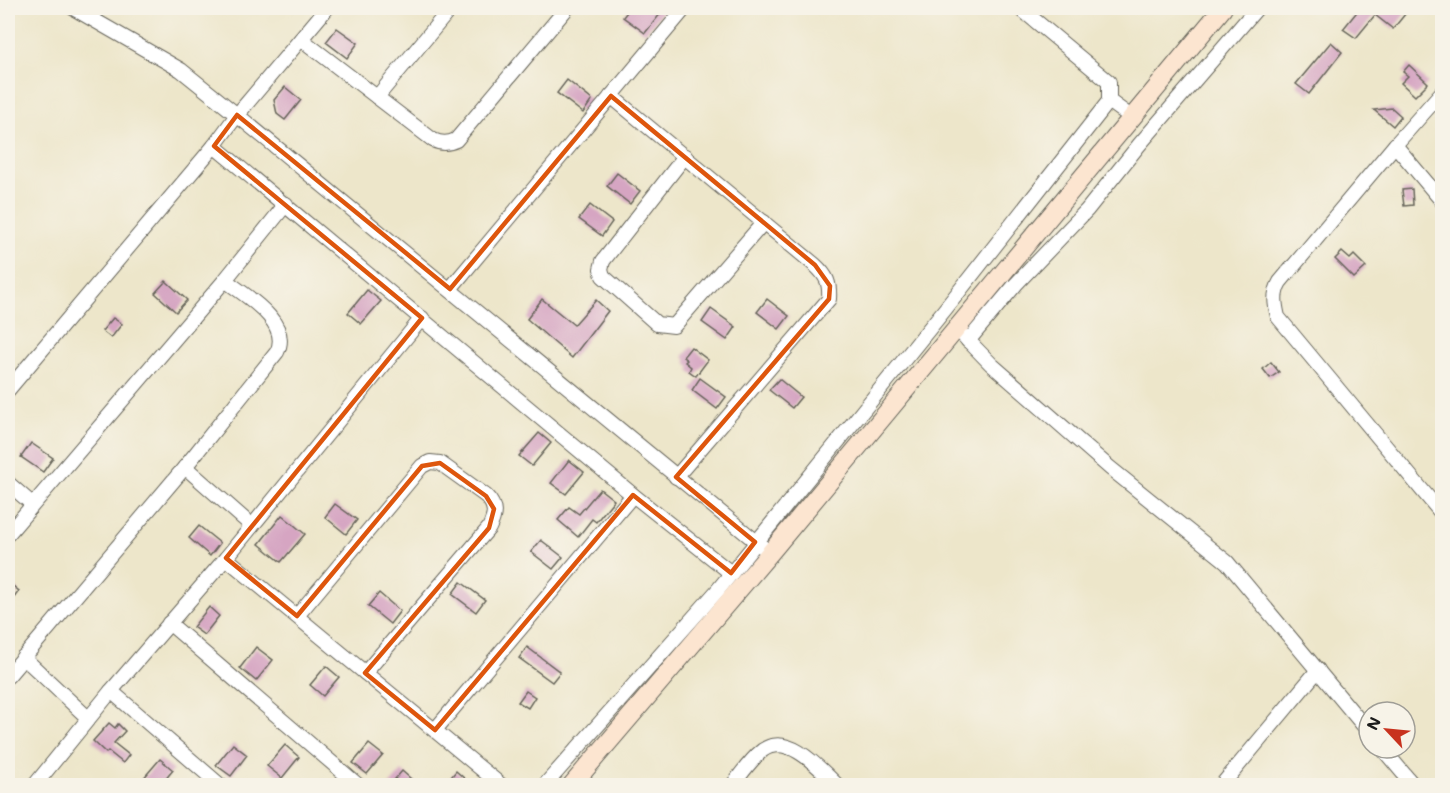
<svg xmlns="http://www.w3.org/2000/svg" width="1450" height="793" viewBox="0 0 1450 793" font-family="Mali,sans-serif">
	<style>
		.building { fill: #d6a5c2 }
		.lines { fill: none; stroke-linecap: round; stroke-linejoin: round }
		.street-casing { stroke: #656359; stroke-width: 16 }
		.secondary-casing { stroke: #656359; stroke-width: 20 }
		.street { stroke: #fff; stroke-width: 14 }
		.secondary { stroke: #fce5d0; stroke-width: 18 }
		.marked { fill: none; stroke: #de560d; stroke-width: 4.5; stroke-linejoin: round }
	</style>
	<rect width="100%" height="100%" fill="#f7f3e8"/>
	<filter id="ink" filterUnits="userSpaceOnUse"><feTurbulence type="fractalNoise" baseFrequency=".0167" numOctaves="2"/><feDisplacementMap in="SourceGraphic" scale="12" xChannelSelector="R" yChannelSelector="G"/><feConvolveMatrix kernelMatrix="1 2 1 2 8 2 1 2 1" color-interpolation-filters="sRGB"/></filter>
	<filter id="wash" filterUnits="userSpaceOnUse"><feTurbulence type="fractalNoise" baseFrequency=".008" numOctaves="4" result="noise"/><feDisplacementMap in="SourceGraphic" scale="24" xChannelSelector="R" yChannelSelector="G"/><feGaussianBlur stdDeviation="1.35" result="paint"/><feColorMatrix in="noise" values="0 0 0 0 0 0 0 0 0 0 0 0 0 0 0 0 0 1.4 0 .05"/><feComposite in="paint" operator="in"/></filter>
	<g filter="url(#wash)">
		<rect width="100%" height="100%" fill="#ede6ca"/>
		<g id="blocks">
			<g class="building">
				<polygon points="630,8 665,8 645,33 623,17"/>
				<polygon points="1360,8 1410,8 1393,29 1375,15 1356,38 1343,29"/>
				<polygon points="337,28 358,43 347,58 326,42"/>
				<polygon points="1331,42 1342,52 1309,94 1296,84"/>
				<polygon points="1409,65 1428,83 1415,96 1401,83 1408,76 1403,72"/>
				<polygon points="567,80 592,100 583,113 557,93"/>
				<polygon points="285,87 301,100 285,120 277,114 274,100"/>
				<polygon points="1392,108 1401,116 1393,126 1374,110"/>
				<polygon points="617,173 640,191 630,204 607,186"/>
				<polygon points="1412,189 1413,205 1404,206 1402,190"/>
				<polygon points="590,205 612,222 602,236 579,219"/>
				<polygon points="1342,252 1350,259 1354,255 1366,267 1354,278 1335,259"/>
				<polygon points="166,281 187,300 176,312 155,293"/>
				<polygon points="367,290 381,301 361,324 348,313"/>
				<polygon points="542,299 574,325 596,300 608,311 572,358 527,319"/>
				<polygon points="767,299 789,316 779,329 757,312"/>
				<polygon points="711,309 736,327 727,340 702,322"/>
				<polygon points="113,318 122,324 111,338 102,331"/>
				<polygon points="691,347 708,360 696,376 689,371 691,367 685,362 687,360 683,357"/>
				<polygon points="1271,362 1279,372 1270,378 1263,369"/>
				<polygon points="700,378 726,397 717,409 692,390"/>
				<polygon points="779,379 801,397 792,408 769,390"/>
				<polygon points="539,433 551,443 532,466 519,456"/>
				<polygon points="31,443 53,458 43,472 21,457"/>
				<polygon points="569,460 584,472 566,494 551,483"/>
				<polygon points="600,489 614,500 596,522 592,519 578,537 558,520 569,507 579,514"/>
				<polygon points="335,504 357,520 346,534 325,517"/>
				<polygon points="282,515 305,534 281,562 259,544"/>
				<polygon points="199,526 220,543 210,556 189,538"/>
				<polygon points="541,540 563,557 553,569 531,552"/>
				<polygon points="8,582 19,591 8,606"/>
				<polygon points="461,582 485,600 476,612 452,594"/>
				<polygon points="379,593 400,611 390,624 368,606"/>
				<polygon points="209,607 219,616 204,635 193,627"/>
				<polygon points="256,647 273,660 256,681 240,668"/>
				<polygon points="527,647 560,672 552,682 519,658"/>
				<polygon points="326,666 339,677 323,696 310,685"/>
				<polygon points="526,691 535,697 528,708 518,702"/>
				<polygon points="109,723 115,728 118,724 125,731 114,743 129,755 123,763 108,751 106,753 93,741"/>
				<polygon points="233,744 247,755 231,776 216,765"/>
				<polygon points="369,744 383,755 367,774 353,763"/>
				<polygon points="285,745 299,757 282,778 267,766"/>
				<polygon points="160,759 173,770 160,786 149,786 142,780"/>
				<polygon points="402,771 419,786 389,786"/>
				<polygon points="456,771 473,786 444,786"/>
			</g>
		</g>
	</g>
	<g filter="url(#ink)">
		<use href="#blocks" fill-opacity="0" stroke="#656359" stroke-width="1.5"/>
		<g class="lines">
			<defs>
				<g id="street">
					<polyline points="73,8 181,70 237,115 327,8"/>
					<path d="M301 39 433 140C441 144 448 144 456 140L567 8"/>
					<path d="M1442 92 1395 145 1280 282C1273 294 1275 304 1278 317L1442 514"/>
					<path d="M611 96 815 265C827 276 830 283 829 299L676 477"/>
					<polyline points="377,97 451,8"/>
					<polyline points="1109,101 1131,117"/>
					<polyline points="1395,145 1442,201"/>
					<polyline points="685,156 603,261 601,269 603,276 657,324 674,326 764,222"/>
					<polyline points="450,289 685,8"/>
					<polyline points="956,328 991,364 1110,468 1227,562 1369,732"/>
					<polyline points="968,341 1016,284 1087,210 1139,145 1257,8"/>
					<polyline points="8,390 214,146"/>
					<polyline points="185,467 252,526"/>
					<polyline points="8,483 32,504"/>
					<polyline points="8,534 225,280 286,204"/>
					<polyline points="226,558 502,786"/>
					<polyline points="731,573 633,495 214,146 237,115 770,553"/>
					<path d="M297 616 422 466 430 462 440 463 486 496C497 507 495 516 489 528L365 673"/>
					<polyline points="169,623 359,786"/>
					<polyline points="23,657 88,718"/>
					<path d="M8 676 185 467 277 352C292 322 244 295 225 280"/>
					<polyline points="111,691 221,786"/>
					<polyline points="435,730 633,495"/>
					<polyline points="1382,748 1414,786"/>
					<polyline points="34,786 111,691 226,558 422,318"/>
					<polyline points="544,786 717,591 946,308 1109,101 1109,82 1020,8"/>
					<path d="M732 786C741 774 751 759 763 750 789 732 821 770 838 786"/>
					<polyline points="1221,786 1318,670"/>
				</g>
				<polyline id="secondary" points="571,786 770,553 1223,8"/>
			</defs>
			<use href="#street" class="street-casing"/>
			<use href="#secondary" class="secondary-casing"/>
			<use href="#street" class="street"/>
			<use href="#secondary" class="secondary"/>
		</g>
	</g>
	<path class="marked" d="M611 96 815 265 830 286 829 299 676 477 755 542 731 573 633 495 435 730 365 673 489 528 494 509 486 496 440 463 422 466 297 616 226 558 422 318 214 146 237 115 450 289Z"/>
	<rect width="1450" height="793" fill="none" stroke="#f7f3e8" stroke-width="30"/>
	<g transform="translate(1387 730) rotate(296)"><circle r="28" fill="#f7f3e8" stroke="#9f9d96" stroke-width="1.5"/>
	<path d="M0-4.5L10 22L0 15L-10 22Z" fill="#c8321e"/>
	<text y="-9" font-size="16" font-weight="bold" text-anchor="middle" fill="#1c1c1c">N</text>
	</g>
</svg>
